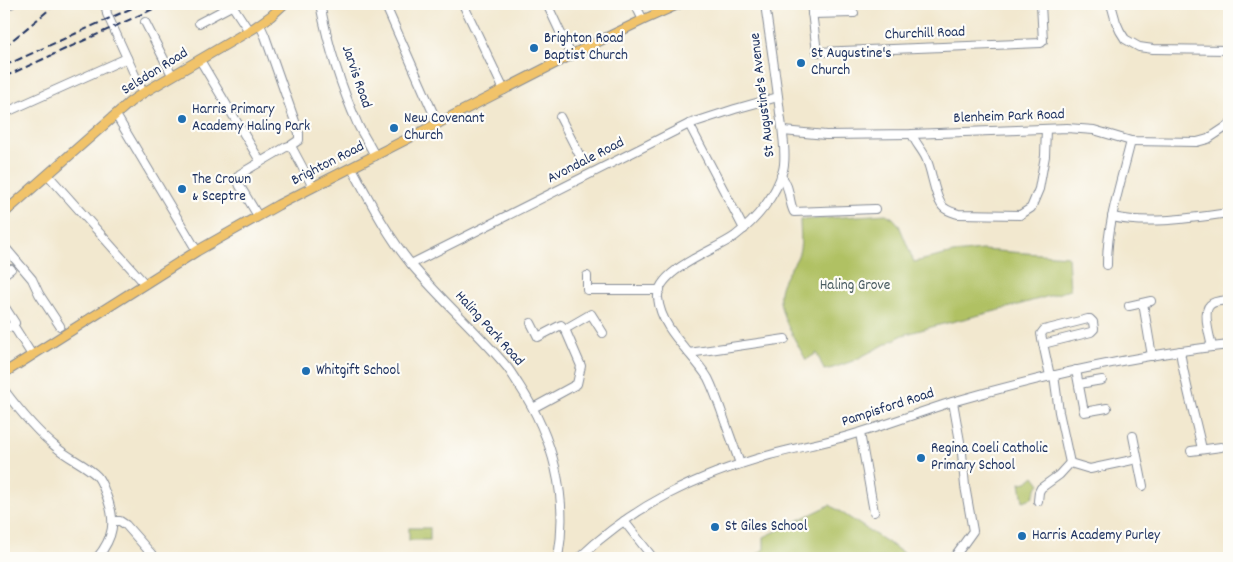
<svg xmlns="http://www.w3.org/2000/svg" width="1233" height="562" viewBox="0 0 1233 562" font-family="Dekko,sans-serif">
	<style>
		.green { fill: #b0c164; stroke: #667861 }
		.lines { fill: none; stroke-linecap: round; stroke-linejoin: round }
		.minor-casing { stroke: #868c96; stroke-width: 10 }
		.major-casing { stroke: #868c96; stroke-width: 11 }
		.minor { stroke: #fff; stroke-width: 8 }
		.major { stroke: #f1c36a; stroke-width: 9 }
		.rail { stroke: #1b2f5e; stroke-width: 2; stroke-dasharray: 8 4; stroke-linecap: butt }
		.poi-dot { fill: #1f6fb2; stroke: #fdfcf7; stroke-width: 2 }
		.labels { text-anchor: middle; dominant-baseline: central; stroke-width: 4.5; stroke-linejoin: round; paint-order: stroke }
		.street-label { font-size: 15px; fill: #1b2f5e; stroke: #fdfcf7 }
		.poi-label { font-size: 15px; fill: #1b2f5e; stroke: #fdfcf7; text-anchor: start }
		.park-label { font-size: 15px; fill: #485b60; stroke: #fdfcf7 }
	</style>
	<rect width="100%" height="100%" fill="#fdfcf7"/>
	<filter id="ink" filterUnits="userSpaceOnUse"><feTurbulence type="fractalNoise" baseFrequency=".02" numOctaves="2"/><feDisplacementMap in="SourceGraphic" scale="10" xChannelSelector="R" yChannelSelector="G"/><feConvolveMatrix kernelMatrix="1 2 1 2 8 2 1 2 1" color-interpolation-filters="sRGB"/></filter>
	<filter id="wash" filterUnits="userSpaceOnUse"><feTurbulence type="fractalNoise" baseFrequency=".0096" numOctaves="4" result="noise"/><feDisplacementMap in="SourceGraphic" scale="20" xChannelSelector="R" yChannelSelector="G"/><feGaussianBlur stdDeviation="1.12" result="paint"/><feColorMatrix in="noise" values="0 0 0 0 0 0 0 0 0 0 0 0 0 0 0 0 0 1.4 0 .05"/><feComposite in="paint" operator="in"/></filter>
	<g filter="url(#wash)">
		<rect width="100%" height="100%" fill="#f2e8cf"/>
		<g class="green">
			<path d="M886 214 893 218 899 225 914 262 953 253 982 250 1068 256 1070 290 1004 309 935 326 903 335 853 361 833 368 824 370 817 353 806 360C797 343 777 312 780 292 782 279 791 269 797 258 803 246 800 232 800 220Z"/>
			<polygon points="1034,476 1040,484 1036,489 1032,498 1023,501 1020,483 1027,482"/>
			<polygon points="830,505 911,558 752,558 764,549 764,537"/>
			<rect x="409" y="528" width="21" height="12"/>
		</g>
	</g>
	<g filter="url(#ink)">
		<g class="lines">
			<defs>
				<g id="minor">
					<polyline points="4,4 11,4"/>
					<polyline points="102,4 106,7 107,14 143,93"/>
					<path d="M320 4C328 45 341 87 358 125 363 135 370 145 375 156"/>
					<polyline points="385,4 438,124"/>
					<polyline points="463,4 504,90"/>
					<polyline points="547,4 571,55"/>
					<polyline points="635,4 643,20"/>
					<polyline points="811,4 817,52 1041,43 1043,41 1041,4"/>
					<polyline points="1111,4 1116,22 1120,31 1125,39 1139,47 1153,49 1229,50"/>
					<polyline points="232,5 249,31"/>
					<polyline points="812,14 854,13"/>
					<polyline points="145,22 172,75"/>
					<polyline points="199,23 235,4"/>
					<polyline points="260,25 265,36 299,133 299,140 290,146"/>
					<polyline points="200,60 260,161"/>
					<polyline points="4,115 11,110 127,58"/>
					<polyline points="116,115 197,251"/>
					<polyline points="560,117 581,158"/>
					<polyline points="689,124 744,229"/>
					<polyline points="783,131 826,135 912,134 1067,128 1094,130 1131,141 1197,142 1208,139 1229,125"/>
					<path d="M912 134C915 143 922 149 926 158 932 171 934 193 941 204 944 210 952 212 958 214L1020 215 1031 208 1039 189 1045 156 1046 129"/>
					<path d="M352 168C370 201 387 235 411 264 441 300 477 331 507 367 511 372 515 379 519 385 553 437 569 497 558 558"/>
					<polyline points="48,175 145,284"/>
					<path d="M781 176C791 187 788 201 794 212L875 209"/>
					<polyline points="258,216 240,186 237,178 240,174 286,147 289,146 291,146 313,187"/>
					<path d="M1112 217C1150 225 1191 218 1229 213"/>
					<polyline points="4,246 32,279 39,294 60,326"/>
					<polyline points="411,264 689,124 735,109 778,97"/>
					<path d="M1107 265C1107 222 1121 182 1131 141"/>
					<polyline points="4,274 11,269"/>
					<polyline points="587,276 587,290 660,290"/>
					<polyline points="1143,303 1152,356"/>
					<polyline points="1129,306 1151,301"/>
					<polyline points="4,310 6,309 15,323 13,325"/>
					<polyline points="531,323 538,337 561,325 565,329 581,366 577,384 533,408"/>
					<polyline points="565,329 591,314 603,333"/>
					<polyline points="4,330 13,325 32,355"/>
					<polyline points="1043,344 1091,332 1094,329 1093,322 1090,319 1088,319 1044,330 1041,334 1050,376"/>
					<path d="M1212 347C1210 337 1202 312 1210 305 1215 300 1223 301 1229 300"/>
					<path d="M1180 351C1185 384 1195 417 1202 449"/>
					<polyline points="689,353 785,339"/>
					<polyline points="1076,370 1084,412 1107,408"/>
					<polyline points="1054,375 1059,412 1070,463"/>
					<polyline points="1079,384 1102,380"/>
					<path d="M4 390C19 410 36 431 56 447 68 458 85 464 97 476 102 482 104 490 107 497 116 522 114 537 97 558"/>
					<polyline points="953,402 962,453 965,486 973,531 955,556"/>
					<polyline points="860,433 874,512"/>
					<polyline points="1133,436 1143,486"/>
					<polyline points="1191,451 1221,447"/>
					<polyline points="1070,463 1090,469 1137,459"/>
					<path d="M740 464C734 446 727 428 721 410 717 399 713 388 708 378 692 352 661 330 658 298 656 270 716 250 735 236 756 220 776 196 783 170 787 155 782 128 780 113 776 77 770 40 765 4"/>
					<polyline points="1038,501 1039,492 1041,488 1059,475 1070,463"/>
					<polyline points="113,521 120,521 126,525 155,558"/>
					<polyline points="624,521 653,558"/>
					<path d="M579 558C634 505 698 475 770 455 799 447 829 442 858 433 890 424 920 412 952 402 1042 376 1135 355 1229 345"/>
				</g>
				<g id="major">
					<polyline points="4,213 130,102 143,93 254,28 271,16 284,4"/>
					<polyline points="4,373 197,251 278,205 589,46 643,20 679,4"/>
				</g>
			</defs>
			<use href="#minor" class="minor-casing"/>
			<use href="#major" class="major-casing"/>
			<use href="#minor" class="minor"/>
			<use href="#major" class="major"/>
			<g class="rail">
				<polyline points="4,47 56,4"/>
				<polyline points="4,66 141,4"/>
				<polyline points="4,77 164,4"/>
			</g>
		</g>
	</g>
	<g class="poi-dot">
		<circle cx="534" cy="48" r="5"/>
		<circle cx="801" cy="63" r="5"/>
		<circle cx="182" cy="119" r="5"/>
		<circle cx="394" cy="128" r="5"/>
		<circle cx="182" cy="189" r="5"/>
		<circle cx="306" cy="371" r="5"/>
		<circle cx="921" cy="458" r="5"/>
		<circle cx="715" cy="527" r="5"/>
		<circle cx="1022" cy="536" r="5"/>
	</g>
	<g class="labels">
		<g class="street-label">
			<text transform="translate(925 34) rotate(-2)">Churchill Road</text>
			<text transform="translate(155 72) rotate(-32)">Selsdon Road</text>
			<text transform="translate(356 77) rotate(71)">Jarvis Road</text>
			<text transform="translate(763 95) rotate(-97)">St Augustine's Avenue</text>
			<text transform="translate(1009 117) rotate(-2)">Blenheim Park Road</text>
			<text transform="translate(586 161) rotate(-27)">Avondale Road</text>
			<text transform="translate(328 164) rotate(-27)">Brighton Road</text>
			<text transform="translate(489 329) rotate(48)">Haling Park Road</text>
			<text transform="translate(888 408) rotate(-18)">Pampisford Road</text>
		</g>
		<g class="poi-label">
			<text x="544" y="39">Brighton Road<tspan x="544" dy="17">Baptist Church</tspan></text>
			<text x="811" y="54">St Augustine's<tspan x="811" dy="17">Church</tspan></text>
			<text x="192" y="110">Harris Primary<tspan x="192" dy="17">Academy Haling Park</tspan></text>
			<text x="404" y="119">New Covenant<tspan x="404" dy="17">Church</tspan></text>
			<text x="192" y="180">The Crown<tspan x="192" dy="17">&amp; Sceptre</tspan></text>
			<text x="316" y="371">Whitgift School</text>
			<text x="931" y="449">Regina Coeli Catholic<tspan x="931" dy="17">Primary School</tspan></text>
			<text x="725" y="527">St Giles School</text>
			<text x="1032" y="536">Harris Academy Purley</text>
		</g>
		<g class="park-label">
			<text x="855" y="286">Haling Grove</text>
		</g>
	</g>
	<rect width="1233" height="562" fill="none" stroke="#fdfcf7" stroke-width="20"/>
</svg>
